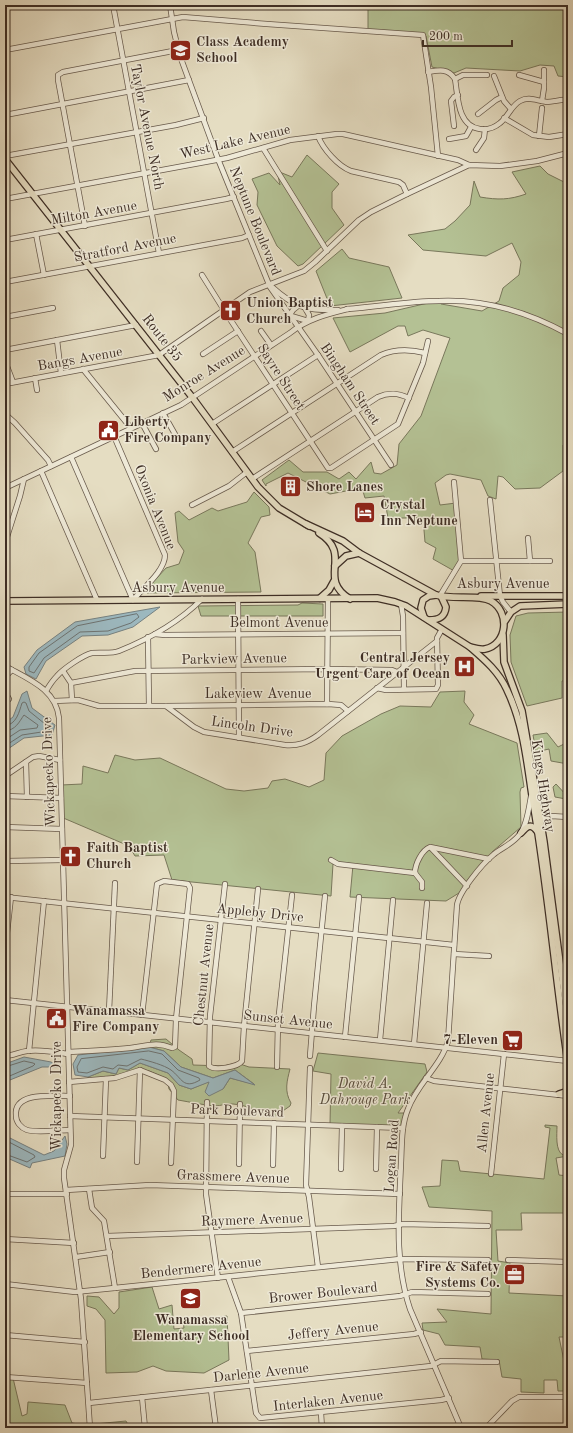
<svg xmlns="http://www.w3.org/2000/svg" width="573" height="1433" viewBox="0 0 573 1433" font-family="'Old Standard TT',serif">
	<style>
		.green { fill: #b4c194; stroke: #79785c }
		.water { fill: #9cb8bf; stroke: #768181 }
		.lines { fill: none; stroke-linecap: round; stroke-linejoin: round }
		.shore { stroke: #6d7372; stroke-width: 1 }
		.minor-casing { stroke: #685a4c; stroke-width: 6 }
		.major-casing { stroke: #3e2e25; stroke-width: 8 }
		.minor { stroke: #eee9d7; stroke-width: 4.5 }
		.major { stroke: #e5ddc2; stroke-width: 5.5 }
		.labels { text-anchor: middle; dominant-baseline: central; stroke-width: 3; stroke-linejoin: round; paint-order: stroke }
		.poi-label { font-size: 14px; font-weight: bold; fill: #3e2e25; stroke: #eee9d7; text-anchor: start }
		.street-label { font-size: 14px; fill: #3e2e25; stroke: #eee9d7 }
		.park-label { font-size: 14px; font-style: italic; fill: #564b3b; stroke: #eee9d7 }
	</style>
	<rect width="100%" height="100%" fill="#e5ddc2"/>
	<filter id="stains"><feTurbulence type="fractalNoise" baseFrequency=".005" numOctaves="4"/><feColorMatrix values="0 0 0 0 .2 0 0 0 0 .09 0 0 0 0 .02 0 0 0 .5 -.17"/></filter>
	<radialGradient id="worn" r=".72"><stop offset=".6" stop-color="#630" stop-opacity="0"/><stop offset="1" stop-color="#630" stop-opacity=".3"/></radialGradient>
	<g class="green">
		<polygon points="368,5 568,5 568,77 558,76 554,66 540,65 520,71 466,68 454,73 432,67 426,36 368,31"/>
		<polygon points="307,155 339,184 332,192 332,208 344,225 303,264 298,266 277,246 257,205 258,192 252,179 269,173 280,185 277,171 292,177"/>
		<path d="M540 166 548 174 568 184V445H563V471L540 488 515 489 503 477 498 476 496 499 488 496 481 480 450 474 446 475 435 483 440 505 456 503 463 561 456 572 433 559 436 548 425 542 423 518H388L384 496 365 498 362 488 330 494 288 473 266 484V486L262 480 289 460 303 472H327L339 479 349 472 356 479 371 462 374 473 381 474 397 465 399 444 421 416 450 338 423 330 408 336 405 326H398L350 352 333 318 385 313 441 300V304L482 311 499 301 503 288 519 275 521 262 512 243 486 256 423 250 408 235 445 229 455 221 470 205 474 181 480 197C498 200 509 200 526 194L512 172Z"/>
		<polygon points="342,249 349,258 389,267 402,298 330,306 316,271"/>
		<polygon points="254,492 269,507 270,515 261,517 248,543 255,552 261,592 147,593 146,590 166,568 179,564 184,551 178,542 175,513 179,511 189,520 212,508 218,511 247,502"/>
		<polygon points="302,603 323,604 323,616 201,616 198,606 298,605"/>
		<polygon points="568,612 568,680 562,681 562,698 527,706 511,662 510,635 516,616 528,613"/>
		<polygon points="465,691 464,702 474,715 469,724 517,743 524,787 521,788 520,792 521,827 492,852 493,855 459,893 446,901 350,897 353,865 333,864 331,896 172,880 164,855 135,856 129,846 61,817 61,785 82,784 83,766 108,773 115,755 135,760 160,758 226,789 244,791 268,788 272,781 285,779 309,787 324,780 326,753 342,736 381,714 400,706 431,707 440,692"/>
		<polygon points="547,733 558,747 568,742 568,764 551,761 549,749 536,752 533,735"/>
		<polygon points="556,784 568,797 568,801 566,799 555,797 553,787"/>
		<path d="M166 1039 179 1050 192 1059 193 1065 223 1066 237 1063 249 1067 290 1069C287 1081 284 1091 291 1103L290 1106 274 1117C261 1113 248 1105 233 1104 226 1103 221 1106 215 1106 203 1105 190 1102 178 1100L169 1089 167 1079 149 1071 88 1080V1077L103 1071 116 1074 119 1068 128 1070 140 1063 168 1073 179 1085 191 1089 210 1081 223 1089 230 1078 254 1084 235 1070 213 1078 181 1067 164 1051 149 1047 151 1040Z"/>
		<polygon points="318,1053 425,1064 427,1072 398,1113 406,1113 404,1128 330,1124 331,1074 313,1071"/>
		<path d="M545 1125 557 1126C557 1134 555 1151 563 1155H568V1156L556 1158 559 1175 568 1176V1213H521L522 1230H496L498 1261 510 1263 509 1293 568 1296V1337H559L564 1361H568V1391H558L557 1380H544V1393L521 1392V1379L502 1377 499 1360 482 1359 480 1347 445 1345 439 1334 423 1330 422 1323 447 1322 437 1309 491 1314 492 1211 429 1207 422 1187 440 1186 442 1160 458 1161 460 1171 544 1179 550 1128 545 1127Z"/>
		<polygon points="152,1287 159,1309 172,1305 174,1329 184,1328 183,1321 227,1316 229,1360 204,1373 166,1371 153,1366 137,1372 106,1373 105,1320 96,1309 87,1306 87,1296 99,1297 114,1314 119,1308 119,1292"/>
		<polygon points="5,1377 13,1378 22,1416 27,1414 28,1402 65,1405 72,1423 84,1425 126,1421 130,1428 5,1428"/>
	</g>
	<g class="water">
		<polygon points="160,607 133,627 108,635 82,636 46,661 36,679 26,674 24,667 37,650 75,622"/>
		<polygon points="27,691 32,708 55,725 52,735 24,738 5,751 5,723 13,717 22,694"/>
		<polygon points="149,1047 164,1051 181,1067 213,1078 235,1070 255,1085 230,1078 223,1089 209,1096 205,1092 209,1082 191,1089 179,1085 168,1073 140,1063 128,1070 119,1068 116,1074 103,1071 88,1077 75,1075 73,1064 78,1055"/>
		<polygon points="24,1057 51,1062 62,1067 42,1067 5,1082 5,1064"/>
		<polygon points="5,1134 8,1137 44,1155 54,1151 65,1136 67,1144 65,1156 32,1163 30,1168 5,1157"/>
	</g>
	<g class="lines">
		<g class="shore">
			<polygon points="137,614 139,617 131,623 108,631 80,632 44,658 34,673 29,671 29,667 39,653 77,626"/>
			<path d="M5 726C17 724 19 712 22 703L24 702 26 703 29 711 50 728 48 731 22 735 5 746"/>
			<path d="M5 731C16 730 19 722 24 715L38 725 37 728 20 730 5 740"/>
			<path d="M149 1051 162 1054 178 1070 199 1078 200 1080C183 1090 182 1078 171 1070 164 1065 149 1061 141 1059L127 1066 118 1065 113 1069 103 1067 87 1073 78 1072 77 1067 81 1059Z"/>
			<polyline points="5,1067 24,1061 33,1063 35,1064 33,1066 5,1078"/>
			<polyline points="5,1140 34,1155 35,1157 27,1162 5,1154"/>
		</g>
		<defs>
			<g id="minor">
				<polyline points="113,5 159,253"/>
				<polyline points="170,5 174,32 180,56 218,159 270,287 318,355 391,465"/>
				<polyline points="5,50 183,17 267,24 423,35 431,87 438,156"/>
				<path d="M428 72C439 70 448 68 455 79 458 96 457 126 480 129 487 130 494 128 500 123 508 117 511 106 520 101 529 96 537 101 547 102 554 102 561 99 568 100"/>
				<polyline points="519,75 544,82"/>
				<polyline points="494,76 504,101 511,109"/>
				<polyline points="455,79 463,75 487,75"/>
				<polyline points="542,101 544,88 544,70"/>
				<polyline points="478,114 496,100 502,97"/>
				<polyline points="5,115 189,80"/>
				<polyline points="504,118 533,135 549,137 568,134"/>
				<polyline points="454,126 451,101 454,97 458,95"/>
				<path d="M318 136C323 149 338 166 351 171L399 182 403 185 407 194"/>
				<polyline points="539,136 542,108"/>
				<polyline points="449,139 466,136 471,127"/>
				<polyline points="263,148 327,251"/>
				<polyline points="476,150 484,138 485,129"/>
				<polyline points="5,156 176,125 204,118"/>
				<polyline points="5,199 227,158 290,140 337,134 343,134 458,160 469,165"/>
				<polyline points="85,226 58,80 58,75 63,72 178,50"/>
				<polyline points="36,234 44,275"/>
				<polyline points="5,240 226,199 234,197"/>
				<polyline points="202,275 224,310 328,468 331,468 398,424 423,363 428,341"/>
				<polyline points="5,282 242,238 249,235"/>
				<path d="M272 287C294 307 307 311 338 310"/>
				<polyline points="305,308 309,315 308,321"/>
				<path d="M347 309C378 307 408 301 439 301 485 299 528 312 568 334"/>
				<polyline points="289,316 293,310 298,306"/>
				<polyline points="291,316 308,321"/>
				<polyline points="5,317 53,308"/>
				<polyline points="261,331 271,345"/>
				<polyline points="57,340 61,373"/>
				<polyline points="5,350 136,325"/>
				<polyline points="203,354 238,331"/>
				<polyline points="5,361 13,382"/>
				<polyline points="83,369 131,428"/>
				<polyline points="35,378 37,390"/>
				<polyline points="5,384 159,355 250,292 304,271 315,262 359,220 371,212 407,194 469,165 500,166 537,161 568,153"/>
				<polyline points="163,413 176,436"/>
				<polyline points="5,414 15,423 48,460 51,466"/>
				<polyline points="142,423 156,449"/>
				<polyline points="212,424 318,355"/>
				<path d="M232 452 381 355C395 349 409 349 425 353"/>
				<path d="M71 457 133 600C143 588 165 571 165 555L114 436"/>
				<polyline points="41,471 97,600"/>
				<path d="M252 479 378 397C389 392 398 393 409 398"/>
				<path d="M5 488 181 405 290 333C307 319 328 314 348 309"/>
				<polyline points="490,500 500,596 503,602 511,612"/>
				<polyline points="192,505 229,486 247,472"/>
				<polyline points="528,538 530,561"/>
				<polyline points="5,543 20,496 24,479"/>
				<polyline points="461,561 550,561"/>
				<polyline points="441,594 461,561 454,482"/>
				<polyline points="238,599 239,738"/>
				<polyline points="401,604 403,616 404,689"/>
				<polyline points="155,634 165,635 403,633"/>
				<polyline points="148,637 149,706"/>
				<path d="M5 666C28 679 56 689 59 718L71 1145 64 1170V1178L81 1299 90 1428"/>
				<polyline points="63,671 71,683 72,700"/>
				<polyline points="5,677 12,670"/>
				<polyline points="71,683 135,671 328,669 392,670 397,672"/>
				<polyline points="377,688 386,690 436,689 438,685 437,638 442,629"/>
				<path d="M46 691C49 686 52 681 57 676 63 669 83 655 92 653 102 652 111 654 119 651 149 639 179 622 202 599"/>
				<polyline points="5,692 9,699 5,702"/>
				<path d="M54 701 78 700 99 706H166L194 727 204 732 285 745C298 746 307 743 318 735L437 641"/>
				<polyline points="327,704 328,599"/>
				<polyline points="166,706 328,704 341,705 348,711"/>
				<polyline points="26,762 27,797"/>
				<polyline points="5,776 33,757 39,756 60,760"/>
				<polyline points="5,796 61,798"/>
				<polyline points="538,819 551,816 568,817"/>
				<polyline points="5,827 62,829"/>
				<polyline points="431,848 467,886"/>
				<path d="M331 860 338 864 415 873C415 864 422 850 430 847L489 859"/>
				<polyline points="5,861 63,860"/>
				<polyline points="415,873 422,882 422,888"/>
				<path d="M225 884 210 1016 209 1066C215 1071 238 1067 242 1061L244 1026 258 889"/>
				<polyline points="5,897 454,945"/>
				<polyline points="5,951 11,897"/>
				<polyline points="454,954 489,956"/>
				<polyline points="5,1000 568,1061"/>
				<polyline points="109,1011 115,883"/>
				<polyline points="345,1037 359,897"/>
				<polyline points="380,1040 393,900"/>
				<polyline points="414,1044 427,903"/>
				<polyline points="29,1051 44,901"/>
				<path d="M68 1052C89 1051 110 1050 130 1048 147 1046 156 1041 172 1048L175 1047 176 1019 190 888 188 884 164 881 157 884 142 1015"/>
				<path d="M5 1056C13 1056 19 1052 27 1051 40 1049 55 1052 68 1054"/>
				<polyline points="310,1056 314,1006 325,896"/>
				<polyline points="277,1067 278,1023 292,895"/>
				<polyline points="310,1068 306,1185 309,1197 318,1267"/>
				<polyline points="426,1078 434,1081 568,1096"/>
				<polyline points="69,1082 115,1078 140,1070 165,1080 171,1085 174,1091 171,1163"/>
				<path d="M70 1096C54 1096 13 1091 16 1116 16 1122 21 1128 27 1130 36 1133 60 1130 70 1130"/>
				<polyline points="207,1102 206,1194 218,1278"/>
				<polyline points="70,1116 403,1128"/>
				<polyline points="103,1156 106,1079"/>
				<polyline points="137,1162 140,1070"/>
				<polyline points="239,1164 240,1104"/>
				<polyline points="273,1165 274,1123"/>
				<polyline points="341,1169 342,1126"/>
				<polyline points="376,1169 377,1127"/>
				<polyline points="491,1174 504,1054"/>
				<polyline points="89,1189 92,1208 104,1221 115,1288"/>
				<polyline points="66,1190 150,1185 400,1194"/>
				<polyline points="5,1194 67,1194"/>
				<polyline points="107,1236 394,1226 403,1224 488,1226"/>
				<polyline points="5,1239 74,1243"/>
				<polyline points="76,1257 110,1252"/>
				<polyline points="508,1260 568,1262"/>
				<polyline points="228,1277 241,1313 256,1413 260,1418 441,1400 449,1398"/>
				<polyline points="5,1284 75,1292 400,1259 488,1260"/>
				<polyline points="241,1313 400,1296 412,1292 488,1294"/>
				<polyline points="5,1335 85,1342"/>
				<polyline points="247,1351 414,1334 421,1332"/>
				<polyline points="5,1377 87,1383"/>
				<polyline points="211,1390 216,1428"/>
				<polyline points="142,1397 145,1428"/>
				<polyline points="89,1403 431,1366 441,1361 497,1362"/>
				<polyline points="321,1413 322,1428"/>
				<path d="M461 1428 410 1309C394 1261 399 1213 401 1163 402 1145 401 1126 408 1109 417 1084 441 1066 448 1041L457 905C459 892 482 864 493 855 501 848 513 844 520 834 527 825 529 808 531 796"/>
				<polyline points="486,1428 512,1401 519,1397 568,1397"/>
			</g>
			<g id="major">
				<polyline points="5,159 192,397 258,487 279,508 309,526"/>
				<path d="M319 533C354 555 316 578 350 599"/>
				<polyline points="335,566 346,556 359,553"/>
				<polyline points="481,596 568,596"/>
				<polyline points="320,598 329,590 334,581"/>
				<path d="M5 601 377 598 395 602 406 606 470 647C474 648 480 650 485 649 508 644 510 612 491 601 478 594 453 600 436 595L359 553 343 541 306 524"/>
				<polyline points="424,617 421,608 423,600 429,596 436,595"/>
				<path d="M429 620C439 620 445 617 446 607L441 596"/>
				<polyline points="505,621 511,612 520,606 568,604"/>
				<polyline points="503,635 504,662 522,711 533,775 544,842 568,1023"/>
				<path d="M470 647C485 660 499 672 507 690 524 725 527 764 533 802 548 889 555 976 568 1063"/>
				<path d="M521 833C527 826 531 823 537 831"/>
				<polyline points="559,1094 568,1091"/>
			</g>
		</defs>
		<use href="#minor" class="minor-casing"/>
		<use href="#major" class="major-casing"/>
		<use href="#minor" class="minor"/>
		<use href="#major" class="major"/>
	</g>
	<defs>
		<symbol id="school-square" viewBox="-11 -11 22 22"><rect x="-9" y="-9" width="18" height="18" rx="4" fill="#8f2418" stroke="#eee9d7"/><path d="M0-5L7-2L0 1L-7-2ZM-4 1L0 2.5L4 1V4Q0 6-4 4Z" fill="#fff"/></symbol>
		<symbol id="church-square" viewBox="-11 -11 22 22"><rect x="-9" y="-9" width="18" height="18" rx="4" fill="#8f2418" stroke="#eee9d7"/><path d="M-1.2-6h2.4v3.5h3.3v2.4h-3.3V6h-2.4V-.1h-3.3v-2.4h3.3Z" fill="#fff"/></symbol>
		<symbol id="civic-square" viewBox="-11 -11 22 22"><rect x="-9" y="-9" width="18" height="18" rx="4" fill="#8f2418" stroke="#eee9d7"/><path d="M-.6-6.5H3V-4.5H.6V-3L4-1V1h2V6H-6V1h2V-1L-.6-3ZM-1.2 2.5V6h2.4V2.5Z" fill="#fff"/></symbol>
		<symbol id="building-square" viewBox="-11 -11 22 22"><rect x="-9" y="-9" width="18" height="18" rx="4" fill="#8f2418" stroke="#eee9d7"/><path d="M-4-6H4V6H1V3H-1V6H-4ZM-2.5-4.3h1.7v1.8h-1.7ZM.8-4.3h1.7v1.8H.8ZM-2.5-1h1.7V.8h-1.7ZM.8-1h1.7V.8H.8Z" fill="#fff"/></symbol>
		<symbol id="hotel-square" viewBox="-11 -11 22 22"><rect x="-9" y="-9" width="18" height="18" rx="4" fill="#8f2418" stroke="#eee9d7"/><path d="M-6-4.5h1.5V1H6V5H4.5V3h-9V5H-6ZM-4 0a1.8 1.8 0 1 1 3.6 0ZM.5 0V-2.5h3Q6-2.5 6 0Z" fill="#fff"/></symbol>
		<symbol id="hospital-square" viewBox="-11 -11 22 22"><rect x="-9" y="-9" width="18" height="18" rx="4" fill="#8f2418" stroke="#eee9d7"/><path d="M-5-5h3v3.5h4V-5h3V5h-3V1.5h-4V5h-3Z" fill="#fff"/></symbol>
		<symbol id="supermarket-square" viewBox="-11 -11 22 22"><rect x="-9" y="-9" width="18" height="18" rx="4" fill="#8f2418" stroke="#eee9d7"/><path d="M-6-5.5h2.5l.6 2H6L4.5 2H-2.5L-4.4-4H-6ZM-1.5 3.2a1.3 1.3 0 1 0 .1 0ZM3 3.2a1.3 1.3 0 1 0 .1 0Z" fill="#fff"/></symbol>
		<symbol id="office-square" viewBox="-11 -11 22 22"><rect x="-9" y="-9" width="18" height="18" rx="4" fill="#8f2418" stroke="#eee9d7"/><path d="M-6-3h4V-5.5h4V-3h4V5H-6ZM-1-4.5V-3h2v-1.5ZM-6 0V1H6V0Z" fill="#fff"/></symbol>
	</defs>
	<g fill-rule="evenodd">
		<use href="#school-square" x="168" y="38" width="25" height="25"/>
		<use href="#church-square" x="218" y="298" width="25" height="25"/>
		<use href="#civic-square" x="96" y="418" width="25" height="25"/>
		<use href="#building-square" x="278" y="474" width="25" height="25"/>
		<use href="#hotel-square" x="352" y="500" width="25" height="25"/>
		<use href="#hospital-square" x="452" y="654" width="25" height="25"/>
		<use href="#church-square" x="58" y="844" width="25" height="25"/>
		<use href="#civic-square" x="44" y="1006" width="25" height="25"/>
		<use href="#supermarket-square" x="500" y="1028" width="25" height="25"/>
		<use href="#office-square" x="502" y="1262" width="25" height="25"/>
		<use href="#school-square" x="178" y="1286" width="25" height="25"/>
	</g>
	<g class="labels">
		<g class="poi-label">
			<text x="196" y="42">Class Academy<tspan x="196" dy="16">School</tspan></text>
			<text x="246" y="303">Union Baptist<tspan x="246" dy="16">Church</tspan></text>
			<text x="124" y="422">Liberty<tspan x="124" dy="16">Fire Company</tspan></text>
			<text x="306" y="487">Shore Lanes</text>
			<text x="380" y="505">Crystal<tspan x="380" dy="16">Inn Neptune</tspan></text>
			<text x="450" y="658" text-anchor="end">Central Jersey<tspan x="450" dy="16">Urgent Care of Ocean</tspan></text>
			<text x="86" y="848">Faith Baptist<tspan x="86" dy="16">Church</tspan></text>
			<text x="72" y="1011">Wanamassa<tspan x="72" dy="16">Fire Company</tspan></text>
			<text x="498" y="1040" text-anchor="end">7-Eleven</text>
			<text x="500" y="1267" text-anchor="end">Fire &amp; Safety<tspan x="500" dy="16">Systems Co.</tspan></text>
			<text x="191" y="1320" text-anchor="middle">Wanamassa<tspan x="191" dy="16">Elementary School</tspan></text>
		</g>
		<g class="street-label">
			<text transform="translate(147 127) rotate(79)">Taylor Avenue North</text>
			<text transform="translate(235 142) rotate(-13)">West Lake Avenue</text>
			<text transform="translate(94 213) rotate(-10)">Milton Avenue</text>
			<text transform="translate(255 221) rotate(68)">Neptune Boulevard</text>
			<text transform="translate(125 248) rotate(-11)">Stratford Avenue</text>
			<text transform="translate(162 338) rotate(52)">Route 35</text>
			<text transform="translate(80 359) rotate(-10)">Bangs Avenue</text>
			<text transform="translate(204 374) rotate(-32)">Monroe Avenue</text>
			<text transform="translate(281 377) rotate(57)">Sayre Street</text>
			<text transform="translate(350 384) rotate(56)">Bingham Street</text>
			<text transform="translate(155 507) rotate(68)">Oxonia Avenue</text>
			<text x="503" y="584">Asbury Avenue</text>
			<text x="178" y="588">Asbury Avenue</text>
			<text x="279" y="623">Belmont Avenue</text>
			<text transform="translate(234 659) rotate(-1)">Parkview Avenue</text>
			<text x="258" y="694">Lakeview Avenue</text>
			<text transform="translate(252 727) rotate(8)">Lincoln Drive</text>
			<text transform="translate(49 772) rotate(-92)">Wickapecko Drive</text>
			<text transform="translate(543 786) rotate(81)">Kings Highway</text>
			<text transform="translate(260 913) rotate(6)">Appleby Drive</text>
			<text transform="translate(204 975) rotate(-84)">Chestnut Avenue</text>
			<text transform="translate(288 1020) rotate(6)">Sunset Avenue</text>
			<text transform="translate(57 1096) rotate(-90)">Wickapecko Drive</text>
			<text transform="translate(237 1111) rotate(2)">Park Boulevard</text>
			<text transform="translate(486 1113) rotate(-84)">Allen Avenue</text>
			<text transform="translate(392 1156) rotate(-86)">Logan Road</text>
			<text transform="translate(233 1177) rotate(2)">Grassmere Avenue</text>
			<text transform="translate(252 1220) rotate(-2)">Raymere Avenue</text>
			<text transform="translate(201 1268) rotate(-6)">Bendermere Avenue</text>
			<text transform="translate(323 1293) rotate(-6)">Brower Boulevard</text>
			<text transform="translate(333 1331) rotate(-6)">Jeffery Avenue</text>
			<text transform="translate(261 1373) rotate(-6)">Darlene Avenue</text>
			<text transform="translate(328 1401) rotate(-6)">Interlaken Avenue</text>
		</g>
		<g class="park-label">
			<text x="365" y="1084">David A.<tspan x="365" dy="16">Dahrouge Park</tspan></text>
		</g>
	</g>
	<rect width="573" height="1433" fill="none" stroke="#e5ddc2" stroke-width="20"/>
	<rect x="6" y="6" width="561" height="1421" fill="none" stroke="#3e2e25" stroke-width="2"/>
	<rect x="10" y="10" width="553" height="1413" fill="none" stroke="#3e2e25"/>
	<path d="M423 40v6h89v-6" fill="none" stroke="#3e2e25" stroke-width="2"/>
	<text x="429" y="40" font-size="12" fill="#3e2e25" stroke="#eee9d7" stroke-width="3" paint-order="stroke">200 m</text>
	<rect width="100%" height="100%" filter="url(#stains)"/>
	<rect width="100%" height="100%" fill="url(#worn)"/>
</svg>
